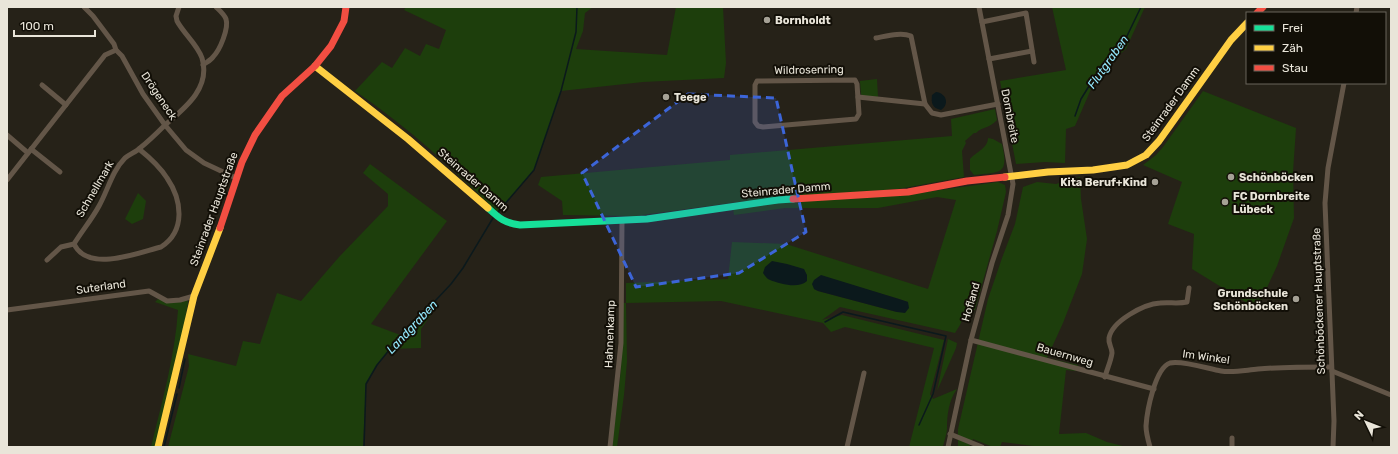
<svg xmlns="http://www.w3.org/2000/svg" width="1398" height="454" viewBox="0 0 1398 454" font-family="Rubik,sans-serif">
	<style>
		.green { fill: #1d3e0c; fill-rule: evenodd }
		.water { fill: #0b191c }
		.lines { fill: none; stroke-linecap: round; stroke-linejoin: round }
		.stream { stroke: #0b191c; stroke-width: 1.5 }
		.street { stroke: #635648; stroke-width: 5 }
		.fast { stroke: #16e098; stroke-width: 7 }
		.slow { stroke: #ffcf43; stroke-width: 7 }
		.jam { stroke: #f24e42; stroke-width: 7 }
		.marked { fill: #3c65d8; fill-opacity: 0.2; stroke: #3c65d8; stroke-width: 3; stroke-dasharray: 8 5; stroke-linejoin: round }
		.poi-dot { fill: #a5a195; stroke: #120f07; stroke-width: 1.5 }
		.labels { text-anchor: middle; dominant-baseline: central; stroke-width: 4; stroke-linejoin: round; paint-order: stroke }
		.poi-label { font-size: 11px; font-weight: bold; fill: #e9e5d9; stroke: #120f07; text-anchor: start }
		.street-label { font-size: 11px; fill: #e9e5d9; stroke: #120f07 }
		.water-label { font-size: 12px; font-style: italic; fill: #94eaff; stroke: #120f07 }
	</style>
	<rect width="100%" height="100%" fill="#262218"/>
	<g class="green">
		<path d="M406 7H593L585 13 583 31 576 49 667 55 676 7H723L726 63 724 78 643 82 561 91 534 170 498 212C453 169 407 126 355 91L382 62 392 68 405 48 420 56 426 44 439 49 446 30 404 10Z"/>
		<polygon points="1052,7 1145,7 1126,49 1098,73 1075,126 1066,129 1065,163 1045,162 1016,164 1000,81 1066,70"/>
		<polygon points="877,79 878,97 863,96 861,94 860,81"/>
		<polygon points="1203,91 1296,128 1293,172 1294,218 1277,266 1257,309 1192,269 1194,234 1168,224 1182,182 1143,165 1156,155 1163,147"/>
		<path d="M995 109 997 120C989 129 983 126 976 133H974L965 141 966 143 962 151 964 177 898 189 738 202 635 216 563 215 562 201 538 185 541 177 730 160V155L952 136 951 119Z"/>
		<path d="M988 138 993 139 1002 144C1009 175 1001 172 974 175L970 170V159C976 152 988 148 988 138Z"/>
		<polygon points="370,164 447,221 371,324 403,336 432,305 431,315 421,329 421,348 390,349 377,365 366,385 363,447 168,447 189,366 188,354 236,366 243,341 260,344 277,293 301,301 339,257 388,206 388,194 363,173"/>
		<polygon points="1080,177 1081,199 1087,239 1082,274 1063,323 1047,358 1078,365 1076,371 1066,370 1059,434 1086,433 1107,442 1123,446 1122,447 1041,447 1002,442 1000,447 993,447 973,439 969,447 958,447 958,429 988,299 1002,258 1015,224 1023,187 1037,182 1056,184"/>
		<path d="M998 182 1005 185 1006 192 997 231 975 310 966 311 960 325 955 333 840 307 822 320 842 315 944 340 930 394 933 399 957 389C949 400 947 414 947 428 947 434 944 441 943 447H909L934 348 845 327 831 332 823 323 721 301 626 303 627 361 624 395 617 447H612L621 369 623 303H626V283L728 279 732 242 786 244 928 289 956 200 937 197 878 208H785L734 215 733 209 762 204 823 199 867 198 912 194ZM821 276 899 299 908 302 897 312 818 291 814 289Z"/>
		<polygon points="138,193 146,201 143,219 132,224 125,219"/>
		<path d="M158 299 166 302 188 300V303L181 343 156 447H151C162 402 175 356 178 310L155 302Z"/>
		<polygon points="948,339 957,343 956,348 937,391"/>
	</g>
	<g class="water">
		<path d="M936 92C946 93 950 104 941 110 932 108 931 103 932 95Z"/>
		<path d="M772 261 787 264 804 269 807 275V281C799 289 780 284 770 280 767 279 765 276 763 273L765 267Z"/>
		<polygon points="821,275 899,299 908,302 909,308 905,313 897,312 818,291 814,289 812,284 814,280"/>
	</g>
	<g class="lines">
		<g class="stream">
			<polyline points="1075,116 1081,99 1094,78 1113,56 1126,38 1141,7"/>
			<polyline points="498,212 534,170 561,91 576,32 577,7"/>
			<polyline points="825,322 843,312 946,336 933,394 919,425"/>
			<polyline points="179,388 185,359"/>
			<polyline points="164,447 177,394"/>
			<polyline points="364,447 366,384 377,365 390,349 451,284 463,268 493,218"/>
		</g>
		<g class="street">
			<polyline points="84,7 93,16 114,44 116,50 122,56 143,94 165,125 186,150 204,163 236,178"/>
			<polyline points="1356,13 1357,7"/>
			<polyline points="982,22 1026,13 1034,62"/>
			<path d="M876 38C887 36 901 32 911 36L925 104 932 113 941 115 998 104"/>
			<polyline points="989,59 1032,51"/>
			<path d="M203 65C207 62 211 60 213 57 220 50 229 28 226 19 224 14 219 10 216 7"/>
			<polygon points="855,80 857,84 859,114 856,119 763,127 758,126 755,122 755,85 757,81"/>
			<polyline points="42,85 66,105"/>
			<polyline points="858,97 925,104"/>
			<polyline points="7,135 28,153"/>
			<polyline points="31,149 60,172"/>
			<polyline points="7,180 105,55 116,50"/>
			<path d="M74 244C88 273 137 253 161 247 186 231 182 200 167 178 160 167 149 157 139 149"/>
			<path d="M47 260 61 247 74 244C82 231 92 219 99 206 108 190 112 171 125 158 130 154 136 152 140 148 149 141 157 133 165 125 185 108 211 88 202 58 197 44 184 34 177 21L176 16 179 7"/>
			<polyline points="7,310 149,291 167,301 180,300 194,296"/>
			<polyline points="971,340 1154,389"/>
			<polyline points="1332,371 1391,395"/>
			<path d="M1105 377C1107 369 1111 361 1112 353 1112 347 1108 344 1109 338 1112 321 1144 304 1160 303 1169 302 1178 304 1187 302L1189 288"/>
			<polyline points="950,434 982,447"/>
			<polyline points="610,447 621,343 622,221"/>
			<polyline points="847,447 864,373"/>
			<polyline points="948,447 971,340 992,263 1008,215 1013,184 979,7"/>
			<path d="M1150 447C1148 440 1146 433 1146 426 1147 411 1155 368 1170 363 1182 360 1209 369 1221 371 1233 373 1246 370 1258 369 1282 367 1307 367 1331 367"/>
			<polyline points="1232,447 1232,438"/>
			<polyline points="1333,447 1334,421 1325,203 1328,168 1344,83"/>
		</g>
		<path class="fast" d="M488 208C499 218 504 223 520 225L647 219 778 200 793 199"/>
		<g class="slow">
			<polyline points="315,66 408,139 488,208"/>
			<polyline points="1005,177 1048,172 1093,170 1127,165 1146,155 1159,141 1231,40 1247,23"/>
			<polyline points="158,447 194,296 220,228"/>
		</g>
		<g class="jam">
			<polyline points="1257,13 1263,7"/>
			<polyline points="793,199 908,192 967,181 1005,177"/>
			<polyline points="220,228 242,162 255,135 282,96 315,66 331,46 344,21 346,7"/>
		</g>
	</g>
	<path class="marked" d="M688 94 776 98 806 232 739 273 636 287 582 173Z"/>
	<g class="poi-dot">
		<circle cx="767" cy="20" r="4"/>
		<circle cx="666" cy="97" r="4"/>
		<circle cx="1231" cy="177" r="4"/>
		<circle cx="1155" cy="182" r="4"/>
		<circle cx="1225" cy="202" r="4"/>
		<circle cx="1296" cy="299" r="4"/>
	</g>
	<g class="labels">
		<g class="poi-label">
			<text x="775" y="20">Bornholdt</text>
			<text x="674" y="97">Teege</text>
			<text x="1239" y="177">Schönböcken</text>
			<text x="1147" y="182" text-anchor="end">Kita Beruf+Kind</text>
			<text x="1233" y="196">FC Dornbreite<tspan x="1233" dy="13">Lübeck</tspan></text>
			<text x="1288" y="293" text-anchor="end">Grundschule<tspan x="1288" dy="13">Schönböcken</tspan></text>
		</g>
		<g class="street-label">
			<text transform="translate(809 70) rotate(-1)">Wildrosenring</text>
			<text transform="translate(159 96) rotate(56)">Drögeneck</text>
			<text transform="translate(1171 104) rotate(-54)">Steinrader Damm</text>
			<text transform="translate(1010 116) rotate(79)">Dornbreite</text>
			<text transform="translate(473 180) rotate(41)">Steinrader Damm</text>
			<text transform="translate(95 189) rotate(-60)">Schnellmark</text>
			<text transform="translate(786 190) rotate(-5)">Steinrader Damm</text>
			<text transform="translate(214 209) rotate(-70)">Steinrader Hauptstraße</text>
			<text transform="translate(101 287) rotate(-8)">Suterland</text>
			<text transform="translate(1319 301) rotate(-92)">Schönböckener Hauptstraße</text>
			<text transform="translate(971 302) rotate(-74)">Hofland</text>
			<text transform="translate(610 334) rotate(-88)">Hahnenkamp</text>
			<text transform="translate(1065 355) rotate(16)">Bauernweg</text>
			<text transform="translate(1206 357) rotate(8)">Im Winkel</text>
		</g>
		<g class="water-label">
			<text transform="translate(1108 62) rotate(-55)">Flutgraben</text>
			<text transform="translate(412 327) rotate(-47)">Landgraben</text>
		</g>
	</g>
	<rect width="1398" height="454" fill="none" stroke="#e9e5d9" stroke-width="16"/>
	<rect x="1246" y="12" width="140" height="72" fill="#120f07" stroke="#68655b"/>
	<rect x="1254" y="25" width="20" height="6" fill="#16e098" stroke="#68655b"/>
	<text x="1282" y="32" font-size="12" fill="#e9e5d9">Frei</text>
	<rect x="1254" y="45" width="20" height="6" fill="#ffcf43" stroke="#68655b"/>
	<text x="1282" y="52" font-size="12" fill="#e9e5d9">Zäh</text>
	<rect x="1254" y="65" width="20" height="6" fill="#f24e42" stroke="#68655b"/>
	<text x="1282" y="72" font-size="12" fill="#e9e5d9">Stau</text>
	<g transform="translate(1366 422) rotate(313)" stroke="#120f07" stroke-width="3" paint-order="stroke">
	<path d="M0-3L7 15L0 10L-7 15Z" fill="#e9e5d9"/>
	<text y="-6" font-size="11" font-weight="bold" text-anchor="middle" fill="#e9e5d9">N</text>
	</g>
	<path d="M14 30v6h81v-6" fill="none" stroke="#e9e5d9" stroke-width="2"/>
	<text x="20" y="30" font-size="12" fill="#e9e5d9" stroke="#120f07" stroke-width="3" paint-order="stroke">100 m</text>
</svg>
